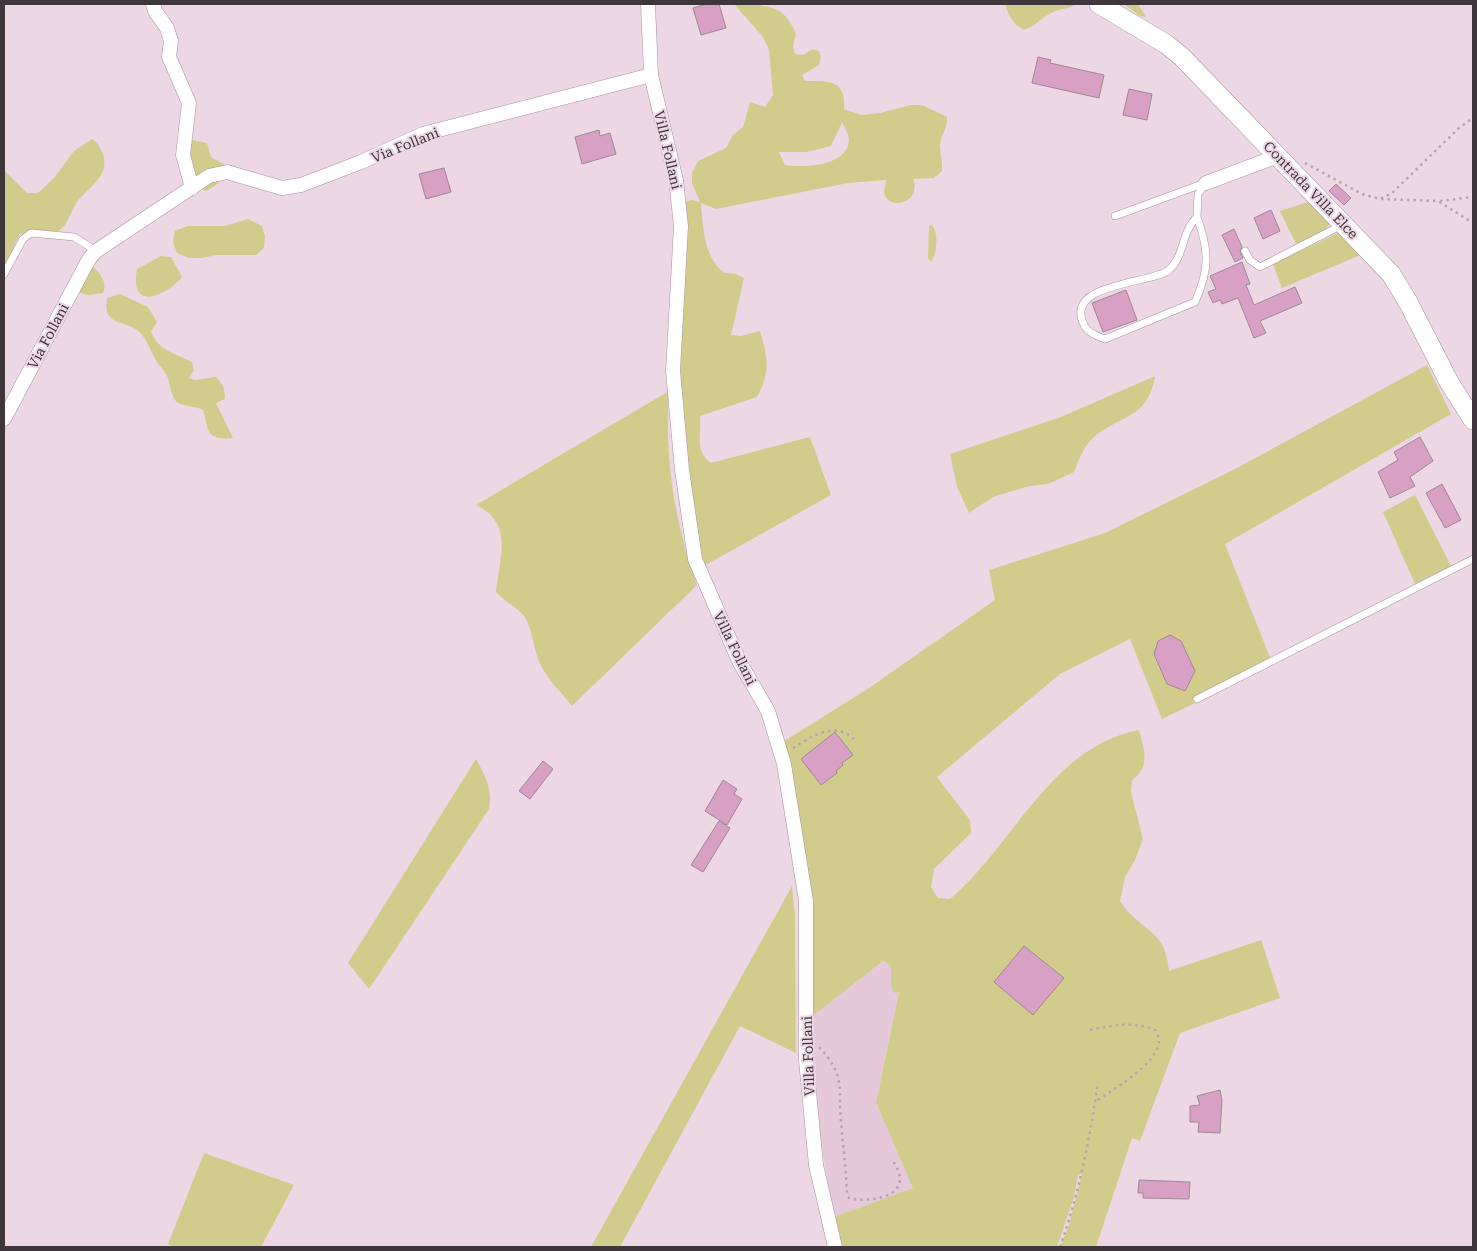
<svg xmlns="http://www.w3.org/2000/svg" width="1477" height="1251" viewBox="0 0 1477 1251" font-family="'Roboto Serif',serif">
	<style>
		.built { fill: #e5c8da }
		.green { fill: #d2cc8c; fill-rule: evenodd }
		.building { fill: #d9a0c6; stroke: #9d8996 }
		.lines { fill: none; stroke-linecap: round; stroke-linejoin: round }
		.service-casing { stroke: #a7929f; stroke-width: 8 }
		.minor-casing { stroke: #a7929f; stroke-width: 15 }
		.secondary-casing { stroke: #a7929f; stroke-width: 20 }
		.path { stroke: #b6a5b0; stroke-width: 2.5; stroke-dasharray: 2.5 4; stroke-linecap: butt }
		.service { stroke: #fff; stroke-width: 7 }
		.minor { stroke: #fff; stroke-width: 14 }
		.secondary { stroke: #fff; stroke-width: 19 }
		.labels { text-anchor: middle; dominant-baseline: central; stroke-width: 4; stroke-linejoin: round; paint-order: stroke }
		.street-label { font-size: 14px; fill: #3e363b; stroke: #edd7e5 }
	</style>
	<rect width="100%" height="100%" fill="#edd7e5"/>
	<polygon class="built" points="883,961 890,965 899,991 876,1103 913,1188 834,1217 815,1109 810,1018"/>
	<g class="green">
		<path d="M734 4H760L762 6C780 7 789 17 796 34L793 46 795 54 803 55 812 49 819 51 821 56 819 65 802 75 805 81C829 81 846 79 844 109L862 115 880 113 911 105H922L947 117C948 128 941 134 940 145 940 154 943 161 942 171L934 178 913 179C923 203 887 212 884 192 884 188 886 183 886 180L848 183 716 209 701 203C703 227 704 259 725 273L736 274 744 278 731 335 741 336 760 331C768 359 771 371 757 397L700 416C702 435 694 451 711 463L810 437 831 495 702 567 680 396 684 202 692 200 700 202 692 183V173L698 161 726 148 733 135 743 127 750 102 765 107 773 95 769 50 763 37ZM842 122C845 128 849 134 849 141 847 166 804 168 785 165L779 152H807L831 146Z"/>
		<path d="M1005 4H1076C1069 9 1064 8 1056 11 1044 15 1036 26 1024 30 1013 24 1008 15 1005 4Z"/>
		<polygon points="1124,4 1138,4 1146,17 1140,16"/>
		<path d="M92 139C98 143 100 147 103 154 110 177 89 186 77 202 70 212 68 226 58 231 51 234 29 232 20 234L4 266V170L27 193H38L54 178 74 151Z"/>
		<path d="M188 139 207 143 211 157 227 166C224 179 218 185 206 191L194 185 180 154Z"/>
		<polygon points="1311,201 1330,224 1324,231 1296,244 1280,211"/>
		<polygon points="248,219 262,226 265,236 264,248 256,255 216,255 202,258 189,258 177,253 173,242 175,231 188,226 225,226"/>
		<path d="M932 225C939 234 937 253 931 262L928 258 929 226Z"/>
		<polygon points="1342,231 1363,254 1282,288 1273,264"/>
		<path d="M161 256 171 257 182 277C164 298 129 311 137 269Z"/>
		<path d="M90 264C99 272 108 281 103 293L88 295 78 292Z"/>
		<path d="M120 294 148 307 157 322 151 331C158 351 175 353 192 362L194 370 189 378 195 380 216 377C223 383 225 390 225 399L216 403 233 438C205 441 209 430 203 410 195 405 181 408 175 400 171 394 170 384 168 378 165 371 161 368 157 362 150 351 148 339 137 330 124 320 102 326 107 298Z"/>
		<path d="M1427 365 1451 414 1225 544 1273 665 1162 719 1130 639 1060 674 937 777 970 820 971 833 934 869 931 887 938 898 950 899C1014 845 1050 747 1139 730 1144 749 1151 767 1132 780L1131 792 1143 839 1135 860 1125 877 1120 901C1140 932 1166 928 1169 971L1261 940 1280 998 1180 1033 1140 1141 1132 1138 1096 1247H1060L1069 1225 1082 1174 1078 1175 1074 1197 1057 1247H842L834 1217 913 1188 876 1103 899 992 895 993C888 985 893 974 890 965L883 961 810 1018 809 929 783 742 869 688 995 600 989 570 1105 533 1233 470Z"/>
		<path d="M1155 376C1148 420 1120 414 1093 438 1083 447 1079 460 1074 472L1048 484 1029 486 993 497 969 513 957 487 950 454 1061 417Z"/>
		<path d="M669 391C664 456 675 525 697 585L572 706C560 691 545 677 538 659 534 646 532 633 527 621 521 608 505 603 496 592 499 558 515 524 476 505Z"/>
		<polygon points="1415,495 1451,566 1415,584 1383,512"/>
		<path d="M476 759C485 775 493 790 489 809L369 989 348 963Z"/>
		<polygon points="792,886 795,915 796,1053 740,1026 620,1247 591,1247"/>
		<polygon points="204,1153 294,1185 261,1247 174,1247 168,1244"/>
	</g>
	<g class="building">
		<polygon points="707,4 719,4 726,28 701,35 693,8"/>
		<polygon points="1038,57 1051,60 1050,63 1104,75 1099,98 1032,83"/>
		<polygon points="1129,89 1152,94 1147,120 1123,115"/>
		<polygon points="599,130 600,136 610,133 616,154 582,164 575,137"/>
		<polygon points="444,168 451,192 426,199 419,174"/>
		<polygon points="1336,184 1351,198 1344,205 1329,191"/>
		<polygon points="1271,210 1280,231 1263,239 1254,218"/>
		<polygon points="1234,229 1242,247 1240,251 1243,258 1235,262 1222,235"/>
		<polygon points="1242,262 1250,284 1246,285 1254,305 1295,287 1302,303 1260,321 1266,333 1254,338 1238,298 1222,304 1220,300 1213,303 1208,292 1216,289 1210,276"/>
		<polygon points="1126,290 1137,320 1103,332 1092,303"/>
		<polygon points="1420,437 1433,461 1410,477 1415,486 1390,498 1378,472 1398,460 1394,452"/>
		<polygon points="1442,484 1461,520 1445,528 1426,493"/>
		<polygon points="1170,635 1181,641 1195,671 1185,691 1167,684 1154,654 1158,641"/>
		<polygon points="835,732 853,755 842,763 843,765 836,771 837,773 821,785 801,759"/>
		<polygon points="543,761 553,769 530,799 519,791"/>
		<polygon points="723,780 737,789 734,794 742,799 727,825 705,811"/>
		<polygon points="719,821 730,828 703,872 691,865"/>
		<polygon points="1024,946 1064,978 1033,1015 994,982"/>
		<polygon points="1220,1090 1222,1100 1220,1133 1198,1132 1199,1122 1190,1122 1190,1106 1200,1105 1197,1096"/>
		<polygon points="1139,1180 1190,1182 1189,1199 1143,1198 1143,1193 1138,1193"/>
	</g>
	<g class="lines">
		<defs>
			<g id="service">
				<polyline points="1115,216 1205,183"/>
				<path d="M1197 217C1209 250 1210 269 1195 302L1105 339C1097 336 1088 333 1084 325 1063 282 1153 284 1169 270 1185 256 1181 232 1197 217L1198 194 1206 183"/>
				<polyline points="1245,251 1250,260 1260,267 1342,225"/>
				<polyline points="4,274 23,239 31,233 74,237 96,251"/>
				<polyline points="1197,699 1473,559"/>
			</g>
			<g id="minor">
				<polyline points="153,4 155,11 167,28 171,41 169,57 189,103 183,155 192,188"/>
				<polyline points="648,4 651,75 676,180 681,226 673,371 682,470 695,559 740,663 768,711 784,764 806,901 806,1060 816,1165 835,1247"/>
				<polyline points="1206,183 1278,156"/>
				<polyline points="4,419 89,259 96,251 209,176 227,172 282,188 301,185 361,162 423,134 651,75"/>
			</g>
			<polyline id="secondary" points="1099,4 1166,44 1182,57 1391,274 1408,302 1449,382 1473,420"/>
		</defs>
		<use href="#service" class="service-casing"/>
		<use href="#minor" class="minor-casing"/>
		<use href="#secondary" class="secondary-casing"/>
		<g class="path">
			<polyline points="1305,163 1362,194 1380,199 1392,193 1459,128 1473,118"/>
			<polyline points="1381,199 1438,201 1473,223"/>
			<polyline points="1440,201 1473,197"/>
			<path d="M793 748C812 736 834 721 854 739"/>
			<path d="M1090 1030C1114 1025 1133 1021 1155 1030 1157 1033 1159 1038 1159 1041 1159 1063 1112 1090 1095 1102"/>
			<path d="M819 1047C846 1075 838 1089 841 1122 843 1146 846 1169 847 1192L849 1198C864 1202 899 1200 900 1179 900 1172 896 1166 893 1161"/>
			<path d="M1060 1247C1079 1194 1090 1138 1098 1082"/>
		</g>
		<use href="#service" class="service"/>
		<use href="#minor" class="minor"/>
		<use href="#secondary" class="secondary"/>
	</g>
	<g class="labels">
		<g class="street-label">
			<text transform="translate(405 145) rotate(-22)">Via Follani</text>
			<text transform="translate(668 150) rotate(77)">Villa Follani</text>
			<text transform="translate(1311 190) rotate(46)">Contrada Villa Elce</text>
			<text transform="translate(48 336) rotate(-62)">Via Follani</text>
			<text transform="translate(735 648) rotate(64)">Villa Follani</text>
			<text transform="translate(808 1056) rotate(-92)">Villa Follani</text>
		</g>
	</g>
	<rect width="1477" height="1251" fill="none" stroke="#3e363b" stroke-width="10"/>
</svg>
